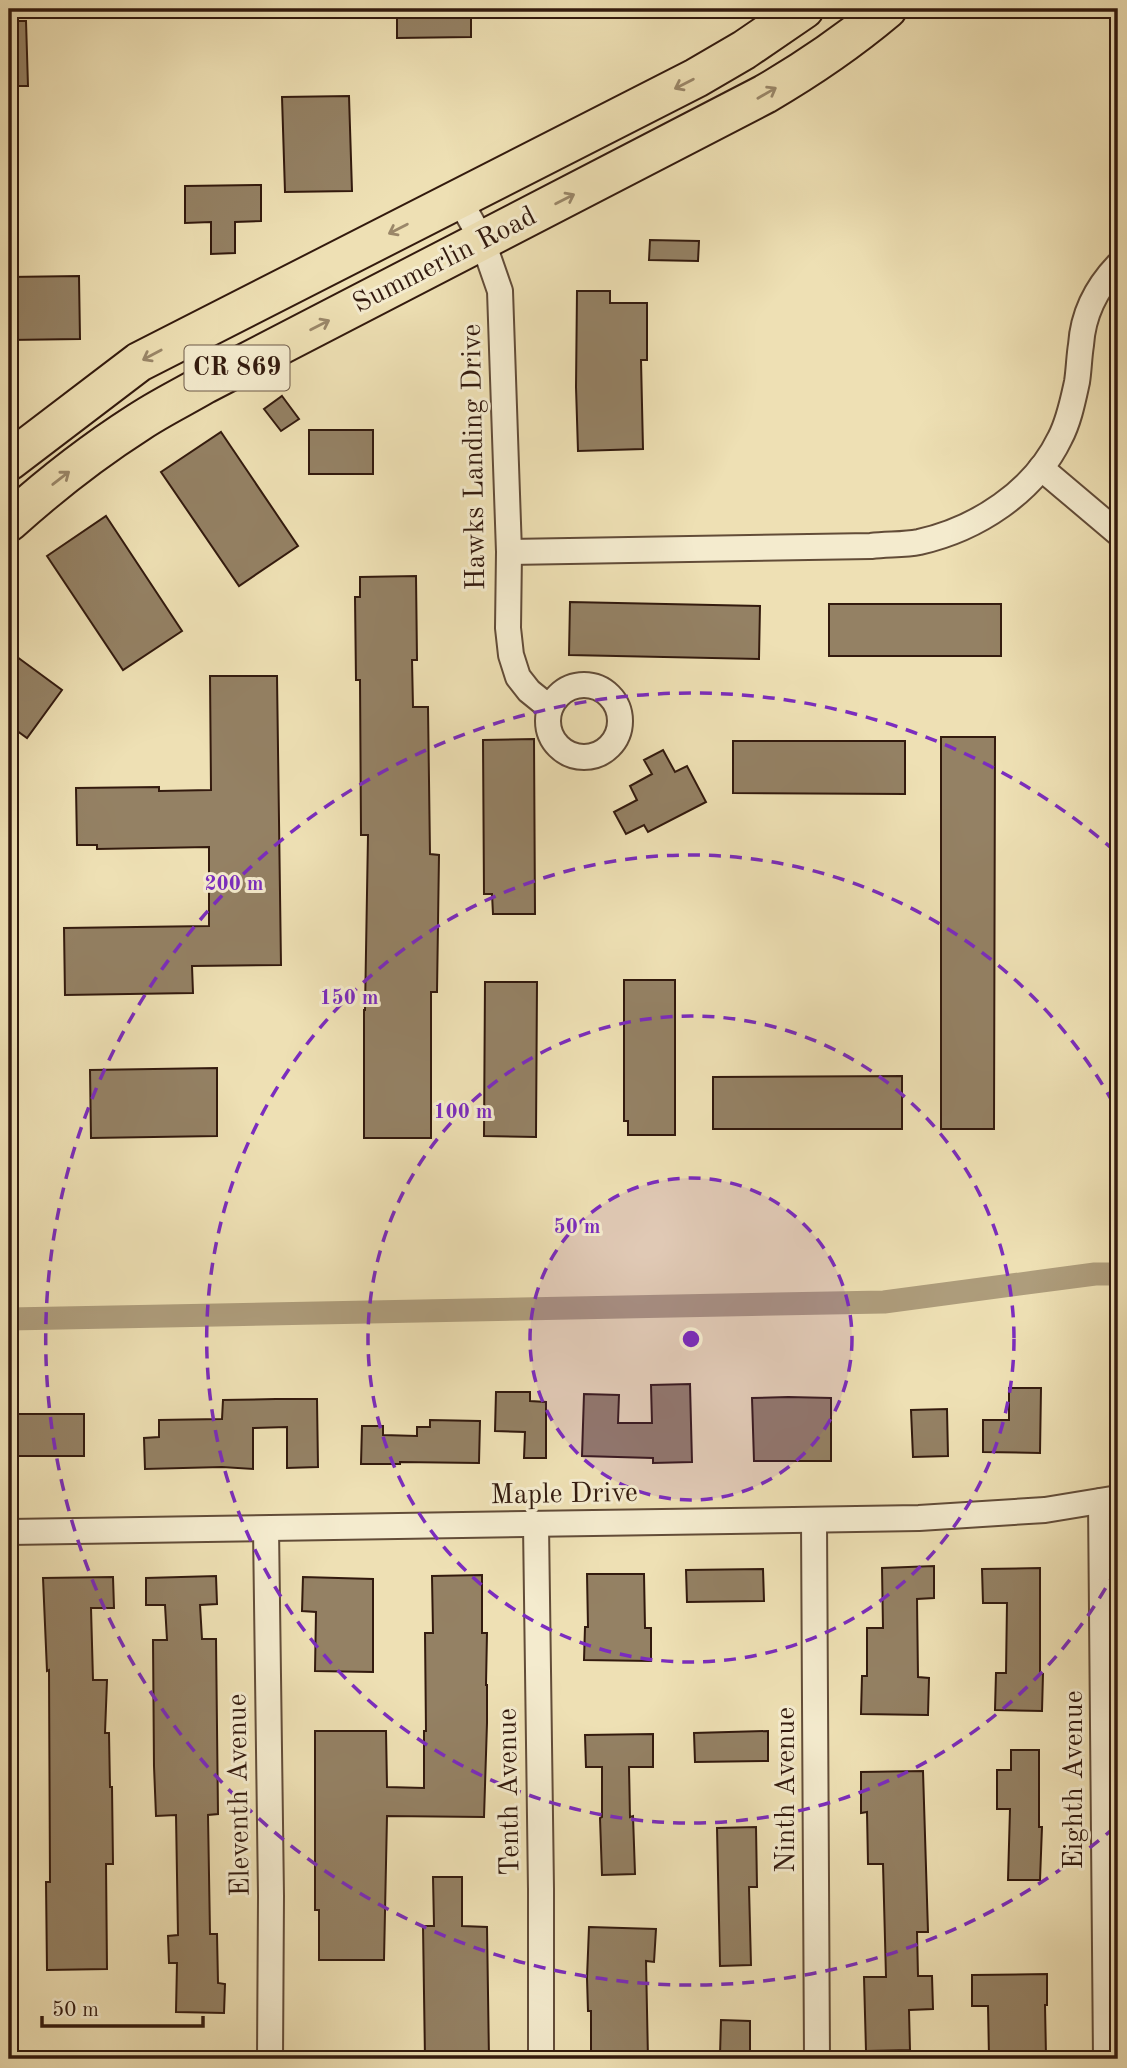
<svg xmlns="http://www.w3.org/2000/svg" width="1127" height="2068" viewBox="0 0 1127 2068" font-family="'Old Standard TT',serif">
	<style>
		.lines { fill: none; stroke-linecap: round; stroke-linejoin: round }
		.canal { stroke: #ae9d7c; stroke-width: 23 }
		.building { fill: #948164; stroke: #331a0e; stroke-width: 2 }
		.minor-casing { stroke: #624c38; stroke-width: 28 }
		.primary-casing { stroke: #331a0e; stroke-width: 42 }
		.minor { stroke: #f4ebce; stroke-width: 24 }
		.primary { stroke: #eee0b4; stroke-width: 38 }
		.oneway { stroke: #9a8769 }
		.ring { fill: none; stroke: #7b2cbf; stroke-width: 3.5; stroke-dasharray: 12 9 }
		.labels { text-anchor: middle; dominant-baseline: central; stroke-width: 6; stroke-linejoin: round; paint-order: stroke }
		.shield { fill: #f4ebce; stroke: #6d5948; stroke-width: 2 }
		.shield-label { font-size: 26px; font-weight: bold; fill: #331a0e }
		.street-label { font-size: 28px; fill: #331a0e; stroke: #f4ebce }
		.centre { fill: #7b2cbf; stroke: #f4ebce; stroke-width: 3.5 }
		.ring-label { font-size: 21px; text-anchor: middle; font-weight: bold; fill: #7b2cbf; stroke: #f4ebce; stroke-width: 6; stroke-linejoin: round; paint-order: stroke }
	</style>
	<rect width="100%" height="100%" fill="#eee0b4"/>
	<filter id="stains"><feTurbulence type="fractalNoise" baseFrequency=".00286" numOctaves="4"/><feColorMatrix values="0 0 0 0 .2 0 0 0 0 .09 0 0 0 0 .02 0 0 0 .5 -.17"/></filter>
	<radialGradient id="worn" r=".72"><stop offset=".6" stop-color="#630" stop-opacity="0"/><stop offset="1" stop-color="#630" stop-opacity=".3"/></radialGradient>
	<g class="lines">
		<polyline class="canal" points="9,1319 884,1302 1095,1274 1118,1274"/>
	</g>
	<g class="building">
		<polygon points="397,9 471,9 471,37 397,38"/>
		<polygon points="9,21 26,21 28,86 9,86"/>
		<polygon points="349,96 352,191 285,192 282,97"/>
		<polygon points="261,185 261,221 235,222 235,253 211,254 211,222 185,223 185,186"/>
		<polygon points="650,240 699,241 698,261 649,260"/>
		<polygon points="79,276 80,339 9,340 9,277"/>
		<polygon points="577,291 610,291 610,303 647,303 647,360 641,360 643,449 578,451 576,387"/>
		<polygon points="282,396 299,419 281,431 264,409"/>
		<rect x="309" y="430" width="64" height="44"/>
		<polygon points="221,432 298,546 239,586 161,472"/>
		<polygon points="106,516 182,631 123,670 47,556"/>
		<polygon points="416,576 417,660 412,660 413,707 428,707 430,854 439,855 437,992 431,992 431,1138 364,1138 364,1010 365,1010 368,835 361,835 360,680 356,680 355,597 360,597 360,577"/>
		<polygon points="570,602 760,606 759,659 569,655"/>
		<rect x="829" y="604" width="172" height="52"/>
		<polygon points="9,651 62,690 27,738 9,725"/>
		<polygon points="210,676 277,676 281,965 192,966 193,993 65,995 64,928 209,926 209,847 97,849 97,845 77,845 76,788 159,787 159,791 211,790"/>
		<polygon points="941,737 995,737 994,1129 941,1129"/>
		<polygon points="534,739 535,914 493,914 492,894 484,894 483,740"/>
		<polygon points="733,741 905,741 905,794 733,793"/>
		<polygon points="663,750 675,772 687,766 706,802 648,832 644,825 626,834 614,812 637,800 630,786 652,774 644,760"/>
		<polygon points="624,980 675,980 675,1135 628,1135 628,1121 624,1121"/>
		<polygon points="485,982 537,982 536,1137 484,1136"/>
		<polygon points="217,1068 217,1136 91,1138 90,1070"/>
		<polygon points="902,1076 902,1129 713,1129 713,1077"/>
		<polygon points="690,1384 692,1462 653,1463 653,1458 582,1456 584,1394 619,1395 618,1423 652,1423 651,1385"/>
		<polygon points="1009,1388 1041,1388 1040,1453 983,1452 983,1420 1009,1420"/>
		<polygon points="496,1392 530,1392 530,1401 546,1402 546,1458 524,1458 525,1432 495,1431"/>
		<polygon points="788,1397 831,1398 831,1461 754,1461 752,1398"/>
		<polygon points="276,1399 317,1399 318,1467 287,1468 287,1427 253,1428 253,1469 222,1467 145,1469 144,1438 159,1437 159,1420 222,1419 223,1400"/>
		<polygon points="947,1409 948,1456 913,1457 911,1410"/>
		<rect x="12" y="1414" width="72" height="42"/>
		<polygon points="430,1420 480,1421 479,1463 400,1462 400,1464 361,1464 362,1426 383,1426 383,1435 417,1436 417,1427 430,1427"/>
		<polygon points="934,1566 934,1598 917,1599 918,1677 929,1678 928,1715 861,1714 862,1676 867,1676 867,1628 883,1628 882,1568"/>
		<polygon points="1040,1568 1040,1674 1043,1674 1042,1711 995,1710 996,1673 1006,1673 1007,1603 983,1603 982,1569"/>
		<polygon points="763,1569 764,1601 687,1602 686,1570"/>
		<polygon points="587,1574 644,1574 645,1628 651,1628 651,1661 584,1660 585,1627 588,1627"/>
		<polygon points="482,1575 482,1633 487,1633 486,1685 487,1685 487,1723 484,1817 387,1816 384,1960 319,1960 319,1910 315,1910 315,1731 386,1731 387,1787 424,1788 424,1731 426,1731 425,1633 433,1633 432,1576"/>
		<polygon points="216,1576 217,1604 200,1605 202,1639 216,1639 218,1814 208,1815 210,1934 217,1934 218,1983 225,1984 224,2013 176,2012 177,1963 169,1963 168,1936 178,1935 176,1815 156,1816 154,1766 153,1640 167,1640 165,1605 146,1605 146,1578"/>
		<polygon points="113,1577 114,1608 91,1608 93,1680 107,1680 105,1733 109,1733 110,1787 112,1787 113,1864 106,1864 107,1969 47,1970 46,1882 50,1882 49,1670 47,1671 43,1578"/>
		<polygon points="303,1577 373,1579 373,1672 315,1671 316,1612 302,1611"/>
		<polygon points="768,1731 768,1761 695,1762 694,1733"/>
		<polygon points="653,1734 653,1767 629,1767 630,1817 633,1816 635,1874 602,1875 600,1818 602,1817 602,1767 586,1767 585,1735"/>
		<polygon points="1011,1750 1039,1750 1039,1827 1042,1827 1040,1880 1008,1880 1010,1809 997,1809 997,1770 1011,1770"/>
		<polygon points="923,1771 928,1932 917,1932 918,1976 932,1976 933,2009 909,2010 910,2050 866,2051 864,1977 886,1977 883,1864 868,1864 867,1812 861,1813 861,1772"/>
		<polygon points="756,1827 757,1887 749,1887 751,1965 720,1966 717,1828"/>
		<polygon points="433,1877 462,1877 462,1926 487,1927 489,2059 425,2059 423,1926 434,1926"/>
		<polygon points="589,1927 656,1929 654,1962 646,1961 648,2059 591,2059 591,2011 588,2011 587,1978"/>
		<polygon points="1047,1974 1047,2005 1045,2005 1046,2056 989,2057 988,2006 972,2006 972,1975"/>
		<polygon points="721,2020 750,2021 750,2059 729,2059 729,2055 720,2055"/>
	</g>
	<g class="lines">
		<defs>
			<g id="minor">
				<polyline points="459,199 483,242 500,291 509,552 508,628 511,655 518,677 529,691 550,708"/>
				<polyline points="1041,468 1118,533"/>
				<path d="M509 552 871 546C887 544 904 545 919 542 977 529 1034 492 1060 438 1069 421 1073 400 1077 382 1079 369 1079 357 1081 345 1083 314 1097 287 1118 265"/>
				<circle cx="584" cy="721" r="36"/>
				<polyline points="1101,1501 1106,2059"/>
				<polyline points="814,1521 817,2059"/>
				<polyline points="536,1525 541,1889 541,2059"/>
				<polyline points="266,1529 271,1896 270,2059"/>
				<polyline points="9,1532 919,1518 1045,1510 1118,1498"/>
			</g>
			<g id="primary">
				<polyline points="9,461 139,362 696,78 744,50 804,9"/>
				<path d="M9 522C50 485 92 452 139 422 160 408 183 397 205 384L765 94C808 69 849 41 887 9"/>
			</g>
		</defs>
		<use href="#minor" class="minor-casing"/>
		<use href="#primary" class="primary-casing"/>
		<use href="#minor" class="minor"/>
		<use href="#primary" class="primary"/>
	</g>
	<defs><path id="oneway-shaft" d="M-6 0H5M1.5-3L5.5 0L1.5 3" fill="none" stroke-width="1.6" stroke-linecap="round" stroke-linejoin="round" transform="scale(1.75)"/></defs>
	<g class="oneway">
		<use href="#oneway-shaft" transform="translate(684 84) rotate(153)"/>
		<use href="#oneway-shaft" transform="translate(767 93) rotate(-30)"/>
		<use href="#oneway-shaft" transform="translate(565 199) rotate(-27)"/>
		<use href="#oneway-shaft" transform="translate(398 229) rotate(153)"/>
		<use href="#oneway-shaft" transform="translate(320 325) rotate(-27)"/>
		<use href="#oneway-shaft" transform="translate(152 355) rotate(152)"/>
		<use href="#oneway-shaft" transform="translate(61 478) rotate(-38)"/>
	</g>
	<circle cx="691" cy="1339" r="161" fill="#7b2cbf" fill-opacity=".12"/>
	<g class="ring">
		<circle cx="691" cy="1339" r="161"/>
		<circle cx="691" cy="1339" r="323"/>
		<path d="M1116 1570A484 484 0 1 1 1116 1108"/>
		<path d="M1115 1827A646 646 0 1 1 1115 851"/>
	</g>
	<g class="labels">
		<rect class="shield" x="184.5" y="345.5" width="105" height="45" rx="5"/>
		<g class="shield-label">
			<text x="237" y="368">CR 869</text>
		</g>
		<g class="street-label">
			<text transform="translate(445 261) rotate(-27)">Summerlin Road</text>
			<text transform="translate(475 457) rotate(-91)">Hawks Landing Drive</text>
			<text transform="translate(564 1495) rotate(-1)">Maple Drive</text>
			<text transform="translate(1075 1780) rotate(-90)">Eighth Avenue</text>
			<text transform="translate(787 1790) rotate(-90)">Ninth Avenue</text>
			<text transform="translate(510 1792) rotate(-91)">Tenth Avenue</text>
			<text transform="translate(240 1795) rotate(-91)">Eleventh Avenue</text>
		</g>
	</g>
	<circle cx="691" cy="1339" r="10" class="centre"/>
	<g class="ring-label">
		<text x="234" y="890">200 m</text>
		<text x="349" y="1004">150 m</text>
		<text x="463" y="1118">100 m</text>
		<text x="577" y="1233">50 m</text>
	</g>
	<rect width="1127" height="2068" fill="none" stroke="#eee0b4" stroke-width="35"/>
	<rect x="10" y="10" width="1106" height="2047" fill="none" stroke="#331a0e" stroke-width="3.5"/>
	<rect x="18" y="18" width="1092" height="2033" fill="none" stroke="#331a0e" stroke-width="2"/>
	<path d="M42 2016v10h161v-10" fill="none" stroke="#331a0e" stroke-width="3.5"/>
	<text x="52" y="2016" font-size="21" fill="#331a0e" stroke="#f4ebce" stroke-width="5" paint-order="stroke">50 m</text>
	<rect width="100%" height="100%" filter="url(#stains)"/>
	<rect width="100%" height="100%" fill="url(#worn)"/>
</svg>
